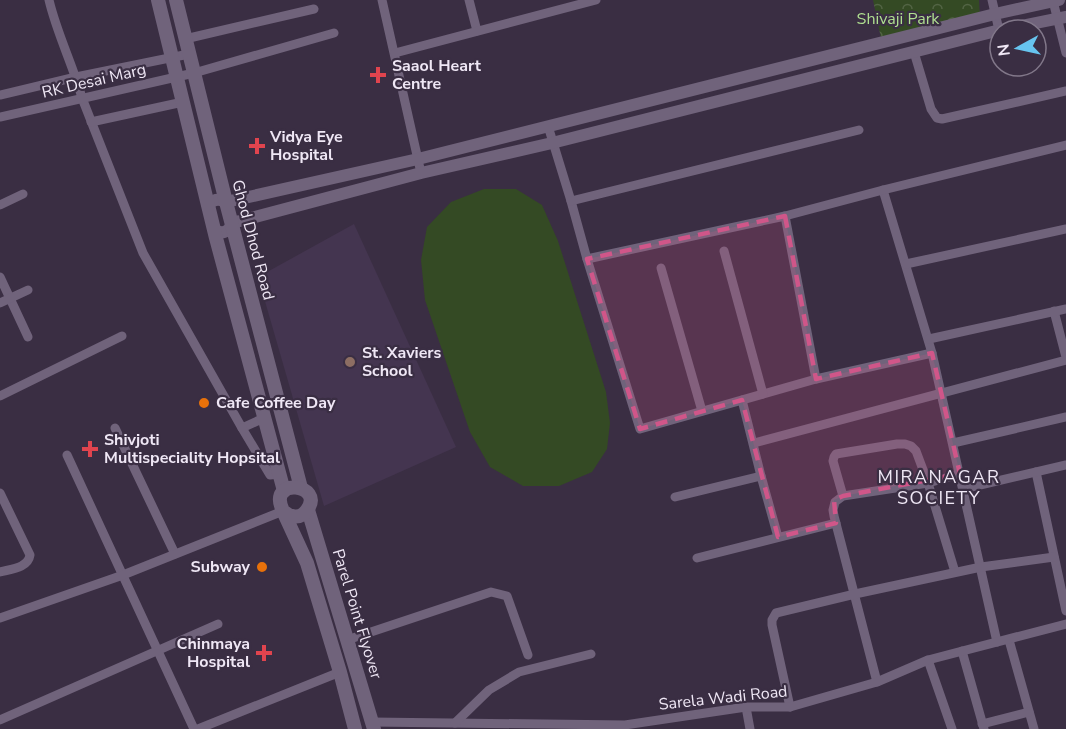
<svg xmlns="http://www.w3.org/2000/svg" width="1066" height="729" viewBox="0 0 1066 729" font-family="'Nunito Sans',sans-serif">
	<style>
		.built { fill: #443550 }
		.park { fill: url(#park-crowns) }
		.garden { fill: #344a24 }
		.lines { fill: none; stroke-linecap: round; stroke-linejoin: round }
		.minor { stroke: #70637b; stroke-width: 9 }
		.tertiary { stroke: #70637b; stroke-width: 12 }
		.secondary { stroke: #70637b; stroke-width: 14 }
		.marked { fill: #d05689; fill-opacity: 0.2; stroke: #d05689; stroke-width: 4.5; stroke-dasharray: 12 8; stroke-linejoin: round }
		.health-dot { fill: #e0444e; stroke: #3a2e43; stroke-width: 2 }
		.education-dot { fill: #8d6e63; stroke: #3a2e43; stroke-width: 2 }
		.food-dot { fill: #e8710a; stroke: #3a2e43; stroke-width: 2 }
		.labels { text-anchor: middle; dominant-baseline: central; stroke-width: 4.5; stroke-linejoin: round; paint-order: stroke }
		.park-label { font-size: 16px; fill: #afdf90; stroke: #3a2e43 }
		.poi-label { font-size: 16px; font-weight: bold; fill: #efe7f5; stroke: #3a2e43; text-anchor: start }
		.street-label { font-size: 16px; fill: #efe7f5; stroke: #3a2e43 }
		.neighbourhood-label { font-size: 18px; letter-spacing: 1.5px; fill: #efe7f5; stroke: #3a2e43 }
	</style>
	<defs>
		<pattern id="park-crowns" width="20" height="18" patternUnits="userSpaceOnUse" patternTransform="scale(1.5)"><rect width="20" height="18" fill="#344a24"/><path d="M2 6a3 3 0 1 1 6 0M12 15a3 3 0 1 1 6 0" fill="none" stroke="#526444"/></pattern>
	</defs>
	<rect width="100%" height="100%" fill="#3a2e43"/>
	<polygon class="built" points="354,224 456,447 324,506 258,277"/>
	<polygon class="park" points="873,0 979,0 980,18 882,43"/>
	<polygon class="garden" points="484,189 516,189 542,205 558,241 606,392 610,423 607,449 592,472 559,486 523,486 490,467 470,432 425,300 421,260 427,227 451,202"/>
	<g class="lines">
		<g class="minor">
			<path d="M49 0C57 34 73 65 82 98L143 253 242 428 264 418"/>
			<polyline points="382,0 421,173"/>
			<polyline points="469,0 477,31"/>
			<polyline points="992,0 999,30"/>
			<polyline points="1053,1 1066,53"/>
			<polyline points="185,39 314,9"/>
			<polyline points="914,52 931,109 937,118 942,119 1066,91"/>
			<polyline points="395,53 596,0"/>
			<polyline points="0,95 76,77 189,54"/>
			<polyline points="0,117 194,73 334,33"/>
			<polyline points="91,122 183,102"/>
			<polyline points="548,126 571,201 587,259 640,429 816,379 932,353"/>
			<polyline points="883,190 932,353 997,642"/>
			<polyline points="571,201 859,130"/>
			<polyline points="0,205 23,194"/>
			<polyline points="785,216 816,379"/>
			<polyline points="724,251 763,394"/>
			<polyline points="587,259 785,216 883,190 1066,145"/>
			<polyline points="906,264 1066,229"/>
			<polyline points="661,268 702,411"/>
			<polyline points="0,277 28,337"/>
			<polyline points="0,303 28,290"/>
			<polyline points="1054,311 1066,357"/>
			<polyline points="929,339 1066,309"/>
			<polyline points="0,396 122,336"/>
			<polyline points="742,400 761,476 778,537"/>
			<polyline points="115,428 175,554"/>
			<polyline points="242,428 270,475 279,474"/>
			<polyline points="754,443 1066,360"/>
			<polyline points="953,443 1066,417"/>
			<polyline points="67,455 194,729"/>
			<polyline points="1036,472 1066,611"/>
			<polyline points="963,489 1066,465"/>
			<path d="M0 493 30 555C28 568 11 569 0 572"/>
			<polyline points="843,496 833,461 834,457 836,454 897,444 905,444 911,446 916,451 928,483 955,572"/>
			<polyline points="675,497 761,476"/>
			<polyline points="697,558 836,523"/>
			<polyline points="0,618 123,575 283,511"/>
			<polyline points="347,640 491,592 507,596 528,655"/>
			<polyline points="1009,640 1034,729"/>
			<polyline points="962,651 984,729"/>
			<polyline points="928,660 952,729"/>
			<polyline points="877,682 834,516 833,510 835,502 843,496 928,483 960,474"/>
			<polyline points="746,707 750,729"/>
			<polyline points="790,707 772,625 772,620 776,613 855,594 981,567 1054,557"/>
			<polyline points="0,720 218,624"/>
			<polyline points="372,722 625,725 746,707 790,707 877,682 928,660 1066,624"/>
			<polyline points="455,723 489,690 519,672 591,654"/>
			<polyline points="982,724 1029,712"/>
			<polyline points="198,729 340,672"/>
		</g>
		<g class="tertiary">
			<polyline points="1001,30 1066,17"/>
			<path d="M208 206C212 199 219 198 226 202L418 159 995 14 1059 0"/>
			<path d="M213 228C221 235 229 233 232 223L421 173 552 143 1000 30"/>
		</g>
		<g class="secondary">
			<polyline points="158,0 216,238 284,491"/>
			<polyline points="176,0 226,202 301,488"/>
			<polyline points="308,510 374,729"/>
			<path d="M283 511C290 517 300 520 307 510 326 484 266 476 283 511L307 563 340 672 355 729"/>
		</g>
	</g>
	<path class="marked" d="M785 216 816 379 932 353 960 474 843 496 834 500 836 523 778 537 742 400 640 429 587 259Z"/>
	<g class="health-dot">
		<path d="M375 66h6v6h6v6h-6v6h-6v-6h-6v-6h6z"/>
		<path d="M254 137h6v6h6v6h-6v6h-6v-6h-6v-6h6z"/>
		<path d="M87 440h6v6h6v6h-6v6h-6v-6h-6v-6h6z"/>
		<path d="M261 644h6v6h6v6h-6v6h-6v-6h-6v-6h6z"/>
	</g>
	<circle class="education-dot" cx="350" cy="362" r="6"/>
	<g class="food-dot">
		<circle cx="204" cy="403" r="6"/>
		<circle cx="262" cy="567" r="6"/>
	</g>
	<g class="labels">
		<g class="park-label">
			<text x="898" y="19">Shivaji Park</text>
		</g>
		<g class="poi-label">
			<text x="392" y="66">Saaol Heart<tspan x="392" dy="18">Centre</tspan></text>
			<text x="270" y="137">Vidya Eye<tspan x="270" dy="18">Hospital</tspan></text>
			<text x="362" y="353">St. Xaviers<tspan x="362" dy="18">School</tspan></text>
			<text x="216" y="403">Cafe Coffee Day</text>
			<text x="104" y="440">Shivjoti<tspan x="104" dy="18">Multispeciality Hopsital</tspan></text>
			<text x="250" y="567" text-anchor="end">Subway</text>
			<text x="250" y="644" text-anchor="end">Chinmaya<tspan x="250" dy="18">Hospital</tspan></text>
		</g>
		<g class="street-label">
			<text transform="translate(94 81) rotate(-13)">RK Desai Marg</text>
			<text transform="translate(253 240) rotate(75)">Ghod Dhod Road</text>
			<text transform="translate(357 614) rotate(73)">Parel Point Flyover</text>
			<text transform="translate(723 698) rotate(-6)">Sarela Wadi Road</text>
		</g>
		<g class="neighbourhood-label">
			<text x="939" y="477">MIRANAGAR<tspan x="939" dy="21">SOCIETY</tspan></text>
		</g>
	</g>
	<g transform="translate(1018 48) rotate(262)"><circle r="28" fill="#3a2e43" stroke="#82788a" stroke-width="1.5"/>
	<path d="M0-4.5L10 22L0 15L-10 22Z" fill="#67c4ef"/>
	<text y="-9" font-size="16" font-weight="bold" text-anchor="middle" fill="#efe7f5">N</text>
	</g>
</svg>
